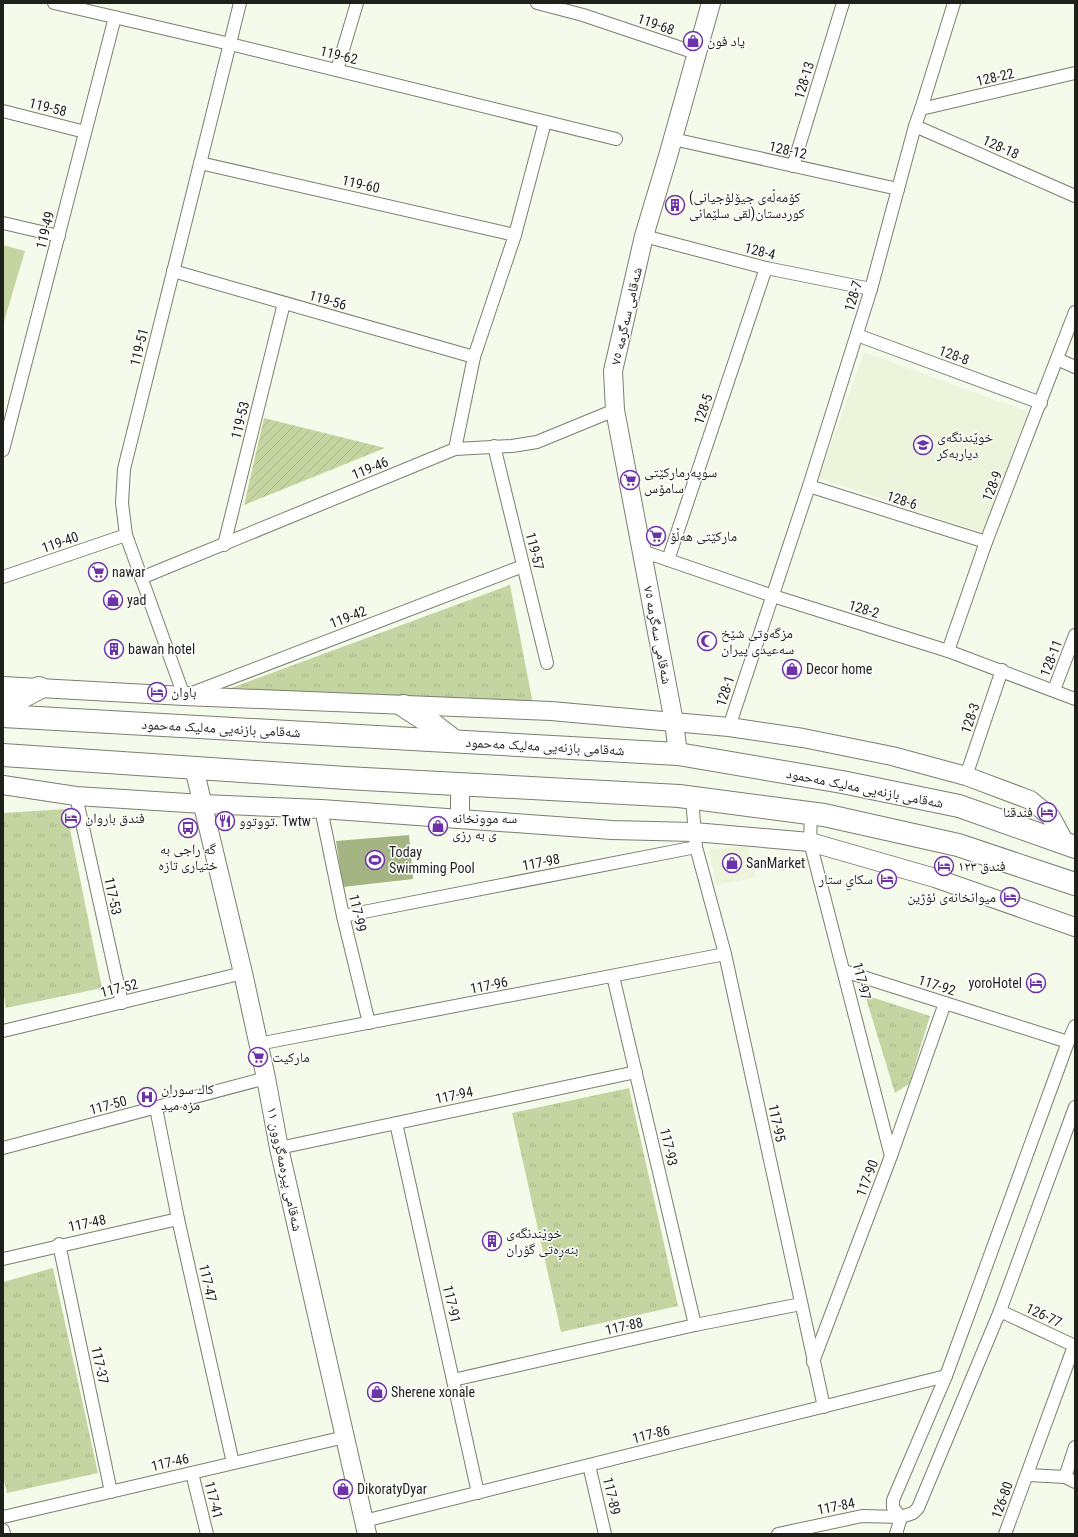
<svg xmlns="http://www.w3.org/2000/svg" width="1078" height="1537" viewBox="0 0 1078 1537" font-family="'Roboto Condensed','Noto Naskh Arabic',sans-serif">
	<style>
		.built { fill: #ecf5db }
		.park { fill: url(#park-tufts) }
		.garden { fill: url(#garden-furrows) }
		.pitch { fill: #c4d5a2 }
		.water { fill: #a4b583 }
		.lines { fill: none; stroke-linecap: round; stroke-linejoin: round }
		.street-casing { stroke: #7a7f6f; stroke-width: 14 }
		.secondary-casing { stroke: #7a7f6f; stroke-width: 20 }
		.highway-casing { stroke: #7a7f6f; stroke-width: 24 }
		.street { stroke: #fff; stroke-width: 12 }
		.secondary { stroke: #fff; stroke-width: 18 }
		.highway { stroke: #fff; stroke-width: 22 }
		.labels { text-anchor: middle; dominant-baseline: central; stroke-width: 3; stroke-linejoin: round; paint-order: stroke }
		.street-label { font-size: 14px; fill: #1e201a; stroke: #fff }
		.poi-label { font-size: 14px; fill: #1e201a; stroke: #fff; text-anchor: start }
	</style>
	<defs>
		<pattern id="park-tufts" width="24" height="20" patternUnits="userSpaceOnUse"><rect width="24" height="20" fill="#c4d5a2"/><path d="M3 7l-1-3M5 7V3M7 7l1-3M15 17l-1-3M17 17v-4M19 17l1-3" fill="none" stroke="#a8b78b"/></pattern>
		<pattern id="garden-furrows" width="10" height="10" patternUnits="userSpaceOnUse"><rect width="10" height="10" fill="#c4d5a2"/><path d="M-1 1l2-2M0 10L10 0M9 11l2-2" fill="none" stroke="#a8b78b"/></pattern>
	</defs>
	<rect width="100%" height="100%" fill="#f5fbea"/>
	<g class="built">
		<polygon points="864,352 1028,412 983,533 819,478"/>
		<polygon points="748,846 755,878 716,885 709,849"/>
	</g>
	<g class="park">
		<polygon points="510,585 533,704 231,688"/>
		<polygon points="66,809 102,988 6,1008 3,991 3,813"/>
		<polygon points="865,995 930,1016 909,1084 895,1093"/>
		<polygon points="629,1088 678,1306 561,1332 512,1113"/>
		<polygon points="53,1268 98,1473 7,1493 3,1477 3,1282"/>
	</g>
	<polygon class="garden" points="264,418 385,448 244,505"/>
	<polygon class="pitch" points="3,245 25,251 3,325"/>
	<polygon class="water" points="409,835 413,879 343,887 336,841"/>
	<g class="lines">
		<defs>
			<g id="street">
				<polyline points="54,3 230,44 616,139"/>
				<polyline points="240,3 124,469 122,503 126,535 184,696 523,566"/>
				<polyline points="537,3 583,15 696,53"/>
				<polyline points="337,70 357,3"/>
				<polyline points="921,109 1075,73"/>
				<polyline points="3,111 85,132"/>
				<polyline points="915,126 1075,196"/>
				<polyline points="673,139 898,189"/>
				<polyline points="200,163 515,235"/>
				<polyline points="793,166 843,3"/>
				<polyline points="3,223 59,236"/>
				<polyline points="644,236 766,268 871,289"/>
				<polyline points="173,271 474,357"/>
				<polyline points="857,335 1041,403"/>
				<polyline points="1057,359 1075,367"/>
				<polyline points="494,446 547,663"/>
				<polyline points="455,449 474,357 515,235 545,122"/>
				<polyline points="3,450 115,17"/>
				<polyline points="809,486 986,542"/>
				<polyline points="224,545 284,303"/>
				<polyline points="642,551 773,596 948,651 1075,699"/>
				<polyline points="668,560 766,268"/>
				<polyline points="3,577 126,535"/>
				<polyline points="141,578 455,449 512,446 537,442 615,410"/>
				<polyline points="948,651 986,542 1075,312"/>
				<polyline points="1054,690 1075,635"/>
				<polyline points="729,727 809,486 871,289 915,126 921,109 954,3"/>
				<polyline points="966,776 1002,670"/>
				<polyline points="76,796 122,1003"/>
				<polyline points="692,798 696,847 725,954 824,1407"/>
				<polyline points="321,809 343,916 369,1023"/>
				<polyline points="811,813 810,842 891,1156"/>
				<polyline points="343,916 696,847"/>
				<polyline points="844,971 1068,1042"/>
				<polyline points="613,976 695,1325"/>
				<polyline points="3,1031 243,973"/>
				<polyline points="258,1044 725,954"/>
				<polyline points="156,1108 178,1219 233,1463"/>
				<polyline points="396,1123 478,1493"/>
				<polyline points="3,1148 266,1078"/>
				<polyline points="279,1148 636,1072"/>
				<polyline points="59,1244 111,1492"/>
				<polyline points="3,1259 178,1219"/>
				<polyline points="1000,1311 1075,1346"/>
				<polyline points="813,1362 891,1156 945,1003"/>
				<polyline points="453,1380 695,1325 801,1304"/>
				<polyline points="589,1465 605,1534"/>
				<polyline points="192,1473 207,1534"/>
				<polyline points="1028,1475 1065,1477 1075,1482"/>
				<polyline points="1065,1477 1075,1447"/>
				<polyline points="3,1517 345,1437"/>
				<polyline points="901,1517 893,1508 893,1500 946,1376 1068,1042 1075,1026"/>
				<polyline points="364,1521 946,1376"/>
				<polyline points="3,1530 4,1534"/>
				<polyline points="778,1534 862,1516 901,1517 913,1513 918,1508 1000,1311 1075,1107"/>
				<polyline points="896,1534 901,1517"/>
				<polyline points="1005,1534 1074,1346"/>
			</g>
			<g id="secondary">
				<polyline points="3,686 184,696 551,711 729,727 803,738 892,756 966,776 1030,800 1051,817 1065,843"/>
				<polyline points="678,754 674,722 615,410 613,371 644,236 668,156 711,3"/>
				<polyline points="194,768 243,973 266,1078 279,1148 367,1534"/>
				<polyline points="460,783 460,819"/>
				<polyline points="3,785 76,796 203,804 321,809 612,830 694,832 810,842 935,878 1075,927"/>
			</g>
			<g id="highway">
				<polyline points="404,706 432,724 454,741"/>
				<polyline points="3,707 39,688"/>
				<polyline points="3,716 678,754 842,782 959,806 1075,847"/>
				<polyline points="3,755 346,778 679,796 824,815 958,845 1075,884"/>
			</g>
		</defs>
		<use href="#street" class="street-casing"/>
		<use href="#secondary" class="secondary-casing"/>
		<use href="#highway" class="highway-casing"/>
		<use href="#street" class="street"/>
		<use href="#secondary" class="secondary"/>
		<use href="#highway" class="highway"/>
	</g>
	<defs>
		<symbol id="shop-ring" viewBox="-11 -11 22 22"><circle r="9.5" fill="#fff" stroke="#6d32a8" stroke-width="1.5"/><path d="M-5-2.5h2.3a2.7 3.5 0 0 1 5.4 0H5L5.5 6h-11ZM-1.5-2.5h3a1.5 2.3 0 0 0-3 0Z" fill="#6d32a8"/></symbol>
		<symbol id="building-ring" viewBox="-11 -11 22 22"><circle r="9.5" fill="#fff" stroke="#6d32a8" stroke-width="1.5"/><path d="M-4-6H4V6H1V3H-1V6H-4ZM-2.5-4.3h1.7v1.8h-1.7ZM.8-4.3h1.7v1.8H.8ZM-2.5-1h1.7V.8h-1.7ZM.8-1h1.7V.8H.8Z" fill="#6d32a8"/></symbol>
		<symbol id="school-ring" viewBox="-11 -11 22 22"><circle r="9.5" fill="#fff" stroke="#6d32a8" stroke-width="1.5"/><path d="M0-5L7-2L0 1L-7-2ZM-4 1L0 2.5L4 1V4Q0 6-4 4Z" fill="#6d32a8"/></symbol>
		<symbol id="supermarket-ring" viewBox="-11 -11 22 22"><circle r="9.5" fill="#fff" stroke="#6d32a8" stroke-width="1.5"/><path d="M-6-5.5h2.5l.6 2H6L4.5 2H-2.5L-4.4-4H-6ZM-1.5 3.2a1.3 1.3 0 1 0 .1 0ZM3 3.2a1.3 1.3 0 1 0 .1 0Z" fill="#6d32a8"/></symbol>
		<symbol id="mosque-ring" viewBox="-11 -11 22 22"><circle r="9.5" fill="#fff" stroke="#6d32a8" stroke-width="1.5"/><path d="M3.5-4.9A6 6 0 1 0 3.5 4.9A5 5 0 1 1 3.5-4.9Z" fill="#6d32a8"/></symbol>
		<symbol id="hotel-ring" viewBox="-11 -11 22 22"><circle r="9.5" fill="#fff" stroke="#6d32a8" stroke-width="1.5"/><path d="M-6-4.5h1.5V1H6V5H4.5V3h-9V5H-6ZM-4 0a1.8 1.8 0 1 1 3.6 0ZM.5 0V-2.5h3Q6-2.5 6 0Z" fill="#6d32a8"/></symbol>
		<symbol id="restaurant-ring" viewBox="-11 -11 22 22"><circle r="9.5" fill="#fff" stroke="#6d32a8" stroke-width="1.5"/><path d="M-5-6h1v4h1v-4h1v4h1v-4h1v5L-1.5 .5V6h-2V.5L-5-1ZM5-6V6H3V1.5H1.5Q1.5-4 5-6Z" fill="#6d32a8"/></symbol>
		<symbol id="bus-ring" viewBox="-11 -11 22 22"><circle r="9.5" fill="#fff" stroke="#6d32a8" stroke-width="1.5"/><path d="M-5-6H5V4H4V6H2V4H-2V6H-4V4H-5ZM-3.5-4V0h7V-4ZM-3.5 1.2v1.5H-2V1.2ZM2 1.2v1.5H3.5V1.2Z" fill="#6d32a8"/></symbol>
		<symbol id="stadium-ring" viewBox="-11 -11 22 22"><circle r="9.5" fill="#fff" stroke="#6d32a8" stroke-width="1.5"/><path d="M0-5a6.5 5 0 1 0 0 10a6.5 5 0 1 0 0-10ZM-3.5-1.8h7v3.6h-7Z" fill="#6d32a8"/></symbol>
		<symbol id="hospital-ring" viewBox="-11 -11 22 22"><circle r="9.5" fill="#fff" stroke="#6d32a8" stroke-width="1.5"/><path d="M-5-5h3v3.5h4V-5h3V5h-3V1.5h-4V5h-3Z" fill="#6d32a8"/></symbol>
	</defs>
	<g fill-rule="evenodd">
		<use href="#shop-ring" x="682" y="30" width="22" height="22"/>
		<use href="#building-ring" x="664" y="194" width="22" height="22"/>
		<use href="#school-ring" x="912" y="434" width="22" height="22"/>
		<use href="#supermarket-ring" x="619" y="469" width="22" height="22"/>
		<use href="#supermarket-ring" x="645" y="525" width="22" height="22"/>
		<use href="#supermarket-ring" x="87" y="561" width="22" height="22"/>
		<use href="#shop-ring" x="102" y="589" width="22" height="22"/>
		<use href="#mosque-ring" x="696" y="630" width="22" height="22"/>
		<use href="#building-ring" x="103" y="638" width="22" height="22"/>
		<use href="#shop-ring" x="781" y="658" width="22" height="22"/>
		<use href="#hotel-ring" x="146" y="681" width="22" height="22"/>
		<use href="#hotel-ring" x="1036" y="801" width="22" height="22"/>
		<use href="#hotel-ring" x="60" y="807" width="22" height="22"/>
		<use href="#restaurant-ring" x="214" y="810" width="22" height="22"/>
		<use href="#shop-ring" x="427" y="815" width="22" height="22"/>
		<use href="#bus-ring" x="177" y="817" width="22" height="22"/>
		<use href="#stadium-ring" x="364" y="849" width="22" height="22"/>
		<use href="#shop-ring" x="721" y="852" width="22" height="22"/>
		<use href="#hotel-ring" x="933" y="855" width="22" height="22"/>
		<use href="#hotel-ring" x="876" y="868" width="22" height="22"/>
		<use href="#hotel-ring" x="999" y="886" width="22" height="22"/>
		<use href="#hotel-ring" x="1025" y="972" width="22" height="22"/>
		<use href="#supermarket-ring" x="247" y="1046" width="22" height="22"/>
		<use href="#hospital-ring" x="136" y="1086" width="22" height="22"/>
		<use href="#building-ring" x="481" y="1230" width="22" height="22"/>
		<use href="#shop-ring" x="366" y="1381" width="22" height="22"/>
		<use href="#shop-ring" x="332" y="1478" width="22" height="22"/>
	</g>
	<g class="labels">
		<g class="street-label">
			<text transform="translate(656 24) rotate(19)">119-68</text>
			<text transform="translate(339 55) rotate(14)">119-62</text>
			<text transform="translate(995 77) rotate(-13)">128-22</text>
			<text transform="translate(804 80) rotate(-73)">128-13</text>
			<text transform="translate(48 107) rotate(14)">119-58</text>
			<text transform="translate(1001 147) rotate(24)">128-18</text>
			<text transform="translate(788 150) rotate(13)">128-12</text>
			<text transform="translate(361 184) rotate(13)">119-60</text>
			<text transform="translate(45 230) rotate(-76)">119-49</text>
			<text transform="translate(760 251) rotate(14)">128-4</text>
			<text transform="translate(853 296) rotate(-73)">128-7</text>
			<text transform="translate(328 300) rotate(16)">119-56</text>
			<text transform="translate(626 316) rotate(-77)">شەقامی سەگرمە ٧٥</text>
			<text transform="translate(139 347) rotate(-76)">119-51</text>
			<text transform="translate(954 355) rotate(20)">128-8</text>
			<text transform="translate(703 409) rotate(-71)">128-5</text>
			<text transform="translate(240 420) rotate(-76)">119-53</text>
			<text transform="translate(370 468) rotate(-22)">119-46</text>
			<text transform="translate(992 486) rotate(-68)">128-9</text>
			<text transform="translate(902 500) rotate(18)">128-6</text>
			<text transform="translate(60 542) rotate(-19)">119-40</text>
			<text transform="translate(535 551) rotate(76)">119-57</text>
			<text transform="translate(864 609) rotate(17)">128-2</text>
			<text transform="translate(348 617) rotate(-21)">119-42</text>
			<text transform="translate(658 635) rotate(79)">شەقامی سەگرمە ٧٥</text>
			<text transform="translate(1051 658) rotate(-69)">128-11</text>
			<text transform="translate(725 691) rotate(-72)">128-1</text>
			<text transform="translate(970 718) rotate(-71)">128-3</text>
			<text transform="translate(221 728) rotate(3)">شەقامی بازنەیی مەلیک مەحمود</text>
			<text transform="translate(545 746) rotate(3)">شەقامی بازنەیی مەلیک مەحمود</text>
			<text transform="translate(865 788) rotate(11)">شەقامی بازنەیی مەلیک مەحمود</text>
			<text transform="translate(541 862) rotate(-11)">117-98</text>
			<text transform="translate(113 896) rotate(78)">117-53</text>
			<text transform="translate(358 913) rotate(77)">117-99</text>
			<text transform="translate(862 981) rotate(76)">117-97</text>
			<text transform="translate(489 985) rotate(-11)">117-96</text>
			<text transform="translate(937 985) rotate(18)">117-92</text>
			<text transform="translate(119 988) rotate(-14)">117-52</text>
			<text transform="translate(454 1095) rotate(-12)">117-94</text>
			<text transform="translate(108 1105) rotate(-15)">117-50</text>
			<text transform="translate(777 1123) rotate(78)">117-95</text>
			<text transform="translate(669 1147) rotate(77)">117-93</text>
			<text transform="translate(285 1169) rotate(78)">شەقامی پیرەمەگروون ١١</text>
			<text transform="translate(867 1178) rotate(-69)">117-90</text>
			<text transform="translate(87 1223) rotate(-12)">117-48</text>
			<text transform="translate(208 1283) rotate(77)">117-47</text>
			<text transform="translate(452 1304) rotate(77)">117-91</text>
			<text transform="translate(1044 1315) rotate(25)">126-77</text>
			<text transform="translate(624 1326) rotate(-13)">117-88</text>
			<text transform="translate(100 1365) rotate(78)">117-37</text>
			<text transform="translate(651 1434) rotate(-14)">117-86</text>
			<text transform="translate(170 1462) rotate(-13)">117-46</text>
			<text transform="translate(612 1496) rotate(77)">117-89</text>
			<text transform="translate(214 1500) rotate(76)">117-41</text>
			<text transform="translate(1002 1500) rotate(-70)">126-80</text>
			<text transform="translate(836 1506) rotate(-11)">117-84</text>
		</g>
		<g class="poi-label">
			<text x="707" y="41">ياد فون</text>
			<text x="689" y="197">(کۆمەڵەی جیۆلۆجیانی<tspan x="689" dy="16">کوردستان(لقی سلێمانی</tspan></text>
			<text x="937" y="437">خوێندنگەی<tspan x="937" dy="16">دیاربەکر</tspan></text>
			<text x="644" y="472">سوپەرمارکێتی<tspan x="644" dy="16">سامۆس</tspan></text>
			<text x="670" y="536">مارکێتی هەڵۆ</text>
			<text x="112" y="572">nawar</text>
			<text x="127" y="600">yad</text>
			<text x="721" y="633">مزگەوتی شێخ<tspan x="721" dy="16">سەعیدی پیران</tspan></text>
			<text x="128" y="649">bawan hotel</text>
			<text x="806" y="669">Decor home</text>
			<text x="171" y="692">باوان</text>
			<text x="1033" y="812" text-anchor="end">فندقنا</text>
			<text x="85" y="818">فندق باروان</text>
			<text x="452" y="818">سه موونخانه<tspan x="452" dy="16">ی به رزی</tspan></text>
			<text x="239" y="821">تووتوو. Twtw</text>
			<text x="188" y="849" text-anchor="middle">گه راجی به<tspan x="188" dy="16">ختيارى تازه</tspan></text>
			<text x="389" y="852">Today<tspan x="389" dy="16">Swimming Pool</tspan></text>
			<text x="746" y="863">SanMarket</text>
			<text x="958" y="866">فندق ١٢٣</text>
			<text x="873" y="879" text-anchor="end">سكاي ستار</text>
			<text x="996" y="897" text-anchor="end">میوانخانەی ئۆژین</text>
			<text x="1022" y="983" text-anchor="end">yoroHotel</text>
			<text x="272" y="1057">ماركيت</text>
			<text x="161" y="1089">كاك سوران<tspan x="161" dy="16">مزه ميد</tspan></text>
			<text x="506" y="1233">خوێندنگەی<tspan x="506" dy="16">بنەڕەتی گۆران</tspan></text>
			<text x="391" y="1392">Sherene xonale</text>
			<text x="357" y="1489">DikoratyDyar</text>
		</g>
	</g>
	<rect width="1078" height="1537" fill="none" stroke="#1e201a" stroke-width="8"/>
</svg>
